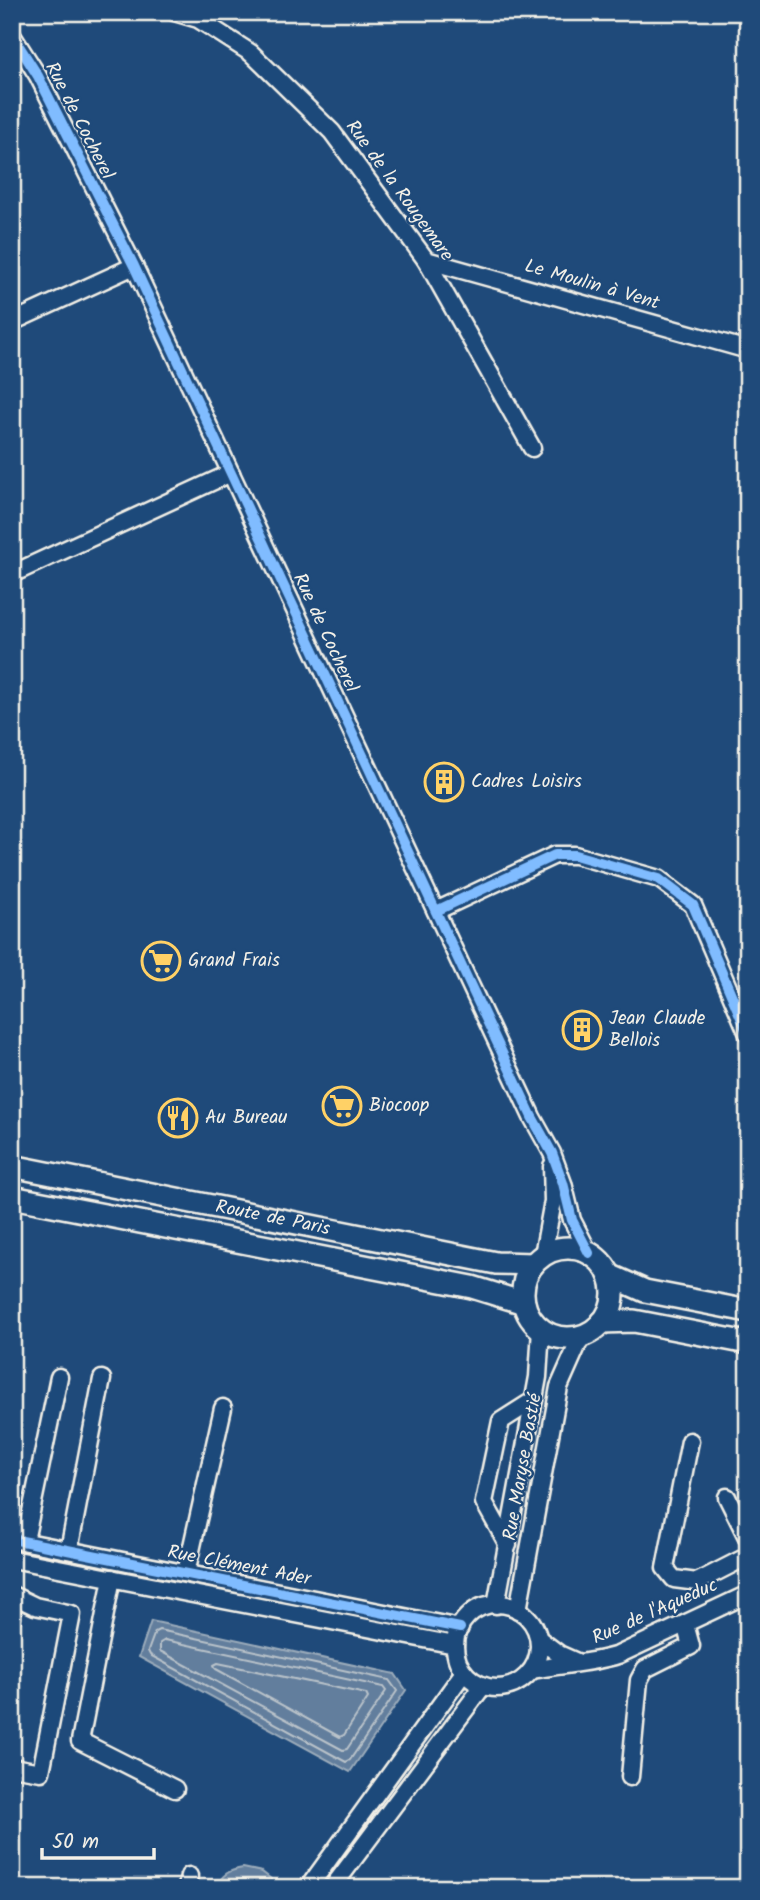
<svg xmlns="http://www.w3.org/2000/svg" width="760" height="1900" viewBox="0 0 760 1900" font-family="Kalam,sans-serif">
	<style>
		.water { fill: #627e9d; stroke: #9cacbb; stroke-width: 2 }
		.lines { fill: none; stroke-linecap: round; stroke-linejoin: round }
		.shore { stroke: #bac3ca; stroke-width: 2 }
		.minor-casing { stroke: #f4f1e8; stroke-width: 21 }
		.major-casing { stroke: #f4f1e8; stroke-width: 26 }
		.minor { stroke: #1f4a7a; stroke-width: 16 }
		.major { stroke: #1f4a7a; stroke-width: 21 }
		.cycleway-casing { stroke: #1f4a7a; stroke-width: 15 }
		.cycleway { stroke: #80bcff; stroke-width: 10 }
		.labels { text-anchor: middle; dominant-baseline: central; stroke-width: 5; stroke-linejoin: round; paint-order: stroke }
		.street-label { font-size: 19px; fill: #f4f1e8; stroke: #1f4a7a }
		.poi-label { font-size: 19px; fill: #f4f1e8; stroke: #1f4a7a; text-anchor: start }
	</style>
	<rect width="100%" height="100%" fill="#1f4a7a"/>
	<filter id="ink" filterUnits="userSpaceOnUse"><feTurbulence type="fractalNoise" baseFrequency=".0143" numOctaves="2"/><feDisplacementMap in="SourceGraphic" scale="14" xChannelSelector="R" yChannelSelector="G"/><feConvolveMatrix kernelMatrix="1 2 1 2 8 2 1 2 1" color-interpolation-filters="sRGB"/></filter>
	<g filter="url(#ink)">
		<g class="water">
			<polygon points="151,1621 395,1674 406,1690 350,1772 139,1657"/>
			<path d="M243 1868 262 1872 271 1879 272 1888H217C221 1874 230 1870 243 1868Z"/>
		</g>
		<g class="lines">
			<g class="shore">
				<polygon points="159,1630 389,1680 397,1691 350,1760 346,1762 150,1655 148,1651 155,1632"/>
				<polygon points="165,1640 383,1687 386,1691 347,1749 343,1750 160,1651 160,1643"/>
				<polygon points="218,1663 366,1694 368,1698 344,1735 340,1737 216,1669 214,1665"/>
			</g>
			<defs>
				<g id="minor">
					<polyline points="174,12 198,19 251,53 332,132 426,260 532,448"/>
					<polyline points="12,35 38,76 134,266 532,1117 552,1153 563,1183 572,1220 589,1253"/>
					<polyline points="426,260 748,350"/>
					<polyline points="12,322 134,266"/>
					<polyline points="12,574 231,473"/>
					<polyline points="436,911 555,855 575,855 659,879 693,905 748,1034"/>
					<polyline points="543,1255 553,1201 552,1166"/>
					<polyline points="690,1441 665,1568 674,1579 697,1582 748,1556"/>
					<polyline points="727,1497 748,1539"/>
					<polyline points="12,1539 460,1628"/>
					<polyline points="25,1541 59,1377"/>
					<polyline points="508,1545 484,1502 501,1421 534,1400"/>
					<polyline points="69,1550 102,1379"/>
					<polyline points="12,1559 455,1645"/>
					<polyline points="186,1573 223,1408"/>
					<polyline points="112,1578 80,1741 175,1789"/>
					<polyline points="12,1595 35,1606 72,1614 41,1772 12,1767"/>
					<circle cx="497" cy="1646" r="42"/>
					<polyline points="496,1605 538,1377 541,1329"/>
					<polyline points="12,1607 12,1618"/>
					<polyline points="518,1610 559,1387 582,1335"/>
					<polyline points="539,1639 559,1654 577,1662"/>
					<path d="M532 1670C561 1664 590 1664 618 1655L748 1594"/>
					<polyline points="630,1777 639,1680 645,1669 691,1646 685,1624"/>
					<polyline points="187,1888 189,1876"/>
					<polyline points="308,1888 464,1672"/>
					<polyline points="332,1888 483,1686"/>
				</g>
				<g id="major">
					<path id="s1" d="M12 1166 496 1263 533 1264"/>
					<polyline points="12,1197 472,1287 524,1303"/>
					<circle cx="568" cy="1293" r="45"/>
					<polyline points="609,1275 645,1291 748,1311"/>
					<polyline points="602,1322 634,1321 748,1343"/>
				</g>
			</defs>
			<use href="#minor" class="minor-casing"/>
			<use href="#major" class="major-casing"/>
			<use href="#minor" class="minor"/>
			<use href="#major" class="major"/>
			<defs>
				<g id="cycleway">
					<polyline points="12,35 38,76 134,266 532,1117 552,1153 563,1183 572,1220 589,1253"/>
					<polyline points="436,911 555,855 575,855 659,879 693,905 748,1034"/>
					<polyline points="12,1539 460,1628"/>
				</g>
			</defs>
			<use href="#cycleway" class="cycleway-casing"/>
			<use href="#cycleway" class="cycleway"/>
		</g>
	</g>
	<defs>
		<symbol id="building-ring" viewBox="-11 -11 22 22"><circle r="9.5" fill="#1f4a7a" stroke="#ffd166" stroke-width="1.5"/><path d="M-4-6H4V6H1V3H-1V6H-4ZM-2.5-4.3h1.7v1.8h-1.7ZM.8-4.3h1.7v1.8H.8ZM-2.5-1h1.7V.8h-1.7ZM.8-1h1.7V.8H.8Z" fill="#ffd166"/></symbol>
		<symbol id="supermarket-ring" viewBox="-11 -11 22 22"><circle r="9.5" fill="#1f4a7a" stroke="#ffd166" stroke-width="1.5"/><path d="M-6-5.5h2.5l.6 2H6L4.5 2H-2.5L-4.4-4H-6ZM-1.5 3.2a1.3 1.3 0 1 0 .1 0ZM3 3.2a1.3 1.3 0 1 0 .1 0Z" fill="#ffd166"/></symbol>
		<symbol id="restaurant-ring" viewBox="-11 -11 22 22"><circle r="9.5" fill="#1f4a7a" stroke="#ffd166" stroke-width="1.5"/><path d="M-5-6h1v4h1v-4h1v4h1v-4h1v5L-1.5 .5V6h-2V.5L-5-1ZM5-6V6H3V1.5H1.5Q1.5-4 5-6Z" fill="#ffd166"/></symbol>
	</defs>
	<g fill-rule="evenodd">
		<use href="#building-ring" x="422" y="760" width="44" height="44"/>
		<use href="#supermarket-ring" x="139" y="939" width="44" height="44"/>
		<use href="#building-ring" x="560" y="1008" width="44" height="44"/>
		<use href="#supermarket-ring" x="320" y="1084" width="44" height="44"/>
		<use href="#restaurant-ring" x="156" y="1096" width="44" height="44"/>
	</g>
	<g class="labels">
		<g class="street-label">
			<text transform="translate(79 121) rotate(63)">Rue de Cocherel</text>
			<text transform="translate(399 191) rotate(54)">Rue de la Rougemare</text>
			<text transform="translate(592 285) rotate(16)">Le Moulin à Vent</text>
			<text transform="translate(325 633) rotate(65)">Rue de Cocherel</text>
			<text stroke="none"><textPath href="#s1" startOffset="266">Route de Paris</textPath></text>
			<text transform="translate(523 1467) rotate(-80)">Rue Maryse Bastié</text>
			<text transform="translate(239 1566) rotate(11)">Rue Clément Ader</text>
			<text transform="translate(655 1612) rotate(-24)">Rue de l'Aqueduc</text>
		</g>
		<g class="poi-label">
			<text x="471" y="782">Cadres Loisirs</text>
			<text x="188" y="961">Grand Frais</text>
			<text x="609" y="1019">Jean Claude<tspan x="609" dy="22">Bellois</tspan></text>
			<text x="369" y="1106">Biocoop</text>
			<text x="205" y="1118">Au Bureau</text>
		</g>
	</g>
	<rect width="760" height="1900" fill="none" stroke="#1f4a7a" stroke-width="42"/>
	<rect x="21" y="21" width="718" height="1858" fill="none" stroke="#f4f1e8" stroke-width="2.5" filter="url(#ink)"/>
	<path d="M42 1848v10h112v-10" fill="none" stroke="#f4f1e8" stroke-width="3.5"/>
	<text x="52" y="1848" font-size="21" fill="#f4f1e8" stroke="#1f4a7a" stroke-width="5" paint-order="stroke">50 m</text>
</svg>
